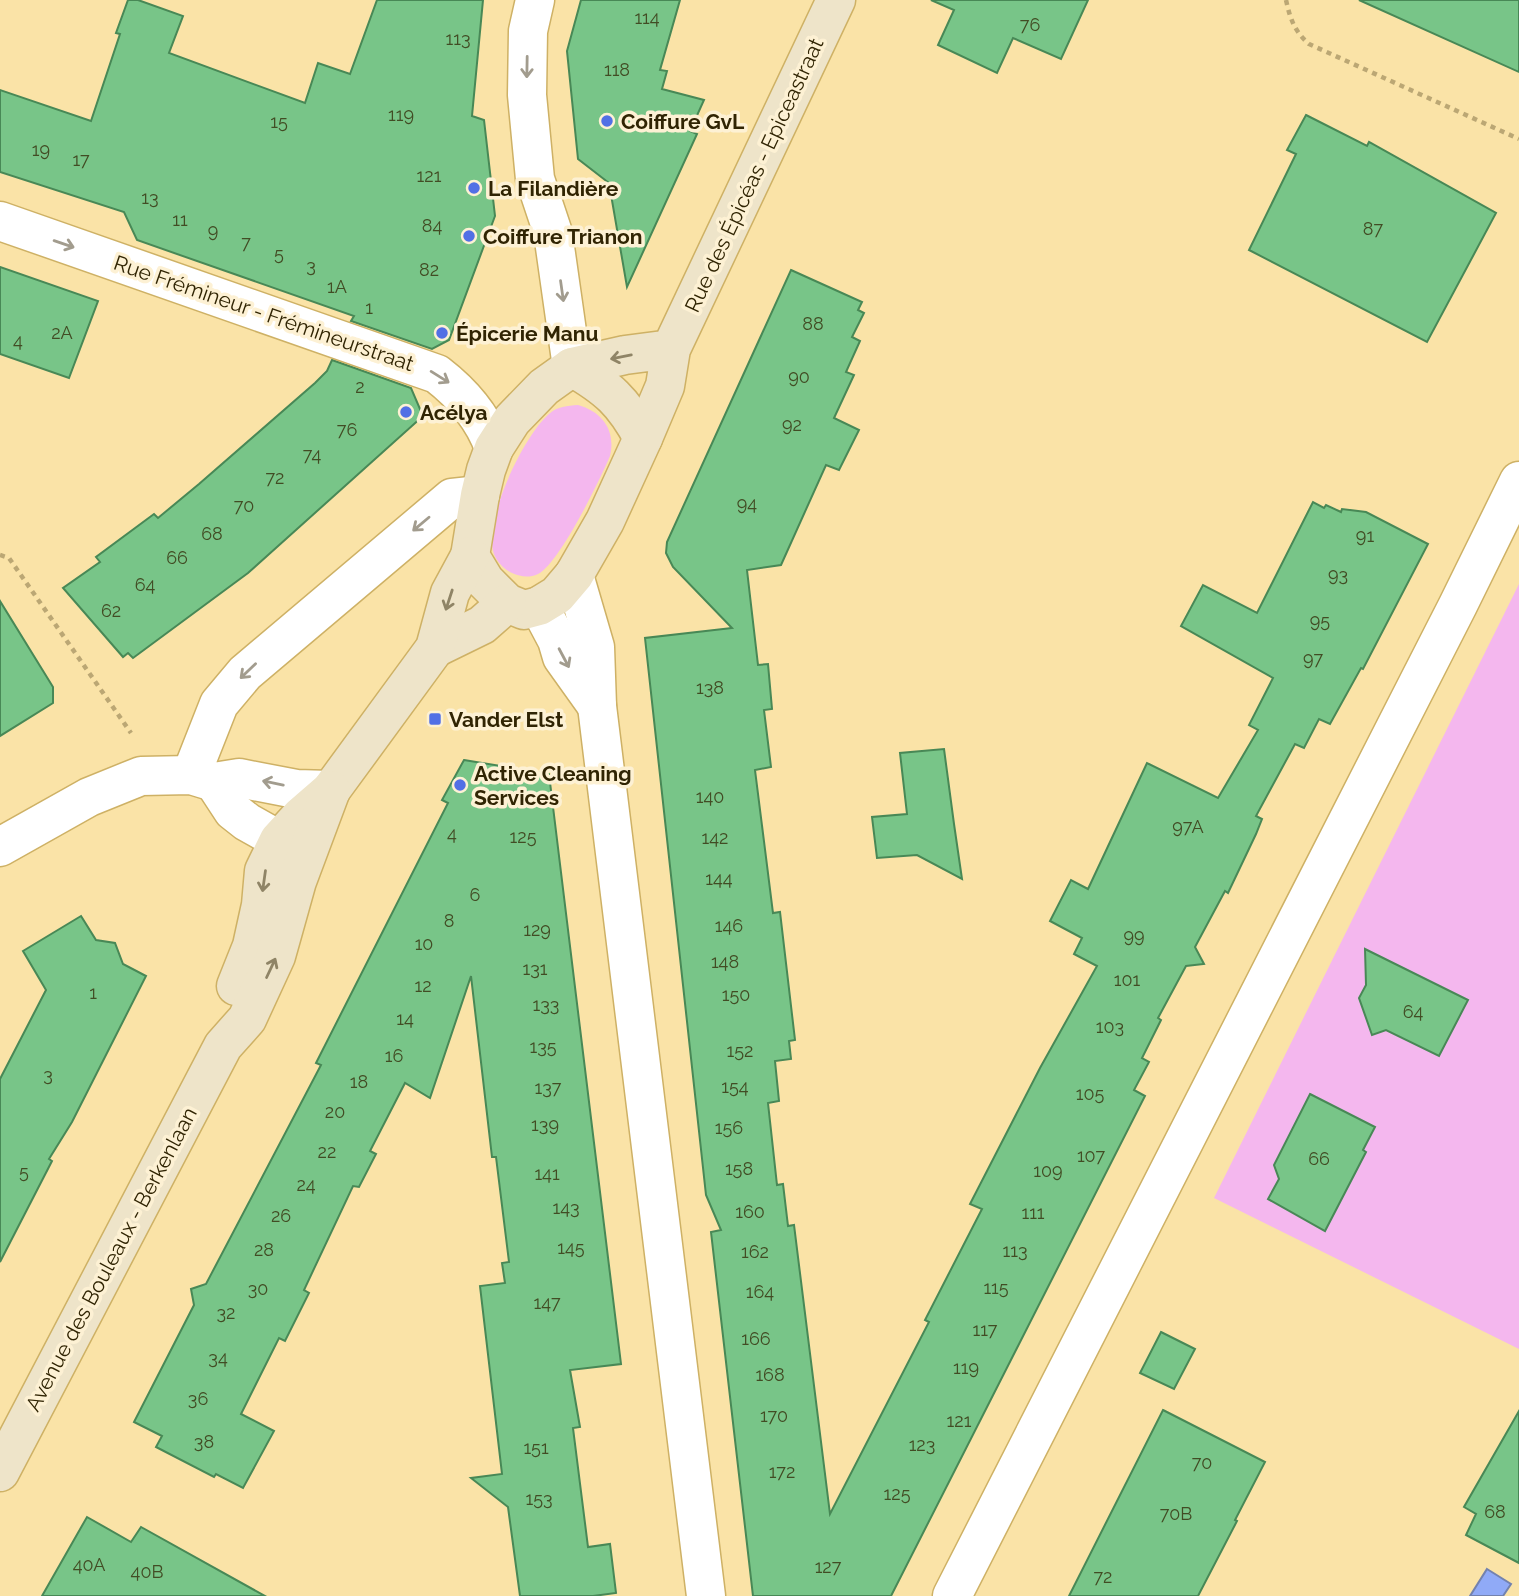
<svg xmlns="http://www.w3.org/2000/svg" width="1519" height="1596" viewBox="0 0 1519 1596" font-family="Raleway,sans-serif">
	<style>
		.green { fill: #f4b7ee }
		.water { fill: #90aaf7; stroke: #7382ae; stroke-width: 2 }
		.building { fill: #78c588; stroke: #488856; stroke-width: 2 }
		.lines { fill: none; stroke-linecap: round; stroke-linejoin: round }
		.street-casing { stroke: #ceb165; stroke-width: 41 }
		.secondary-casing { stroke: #ceb165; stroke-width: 41 }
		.path { stroke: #bba774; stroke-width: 4.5; stroke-dasharray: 5 5; stroke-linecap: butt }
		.street { stroke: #fff; stroke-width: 38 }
		.secondary { stroke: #eee4c9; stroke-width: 38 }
		.oneway { stroke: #a29c8e }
		.oneway2 { stroke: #8f8466 }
		.poi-dot { fill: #5270e5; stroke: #fdf1d4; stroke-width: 2.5 }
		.labels { text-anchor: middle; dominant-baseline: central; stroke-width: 7; stroke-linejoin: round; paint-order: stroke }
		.number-label { font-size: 18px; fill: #424c24 }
		.poi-label { font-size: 21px; font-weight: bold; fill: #302403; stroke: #fdf1d4; text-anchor: start }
		.street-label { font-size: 21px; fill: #302403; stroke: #fdf1d4 }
	</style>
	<rect width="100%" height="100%" fill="#fae3a7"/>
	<g class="green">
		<path d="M578 405C603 412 616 431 610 456 600 480 559 564 538 574 529 578 521 577 512 573 505 570 497 562 494 554 482 522 524 435 549 414 558 406 567 406 578 405Z"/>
		<polygon points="1519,584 1519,1349 1214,1198"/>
	</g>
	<polygon class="water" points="1487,1569 1511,1584 1503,1596 1470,1596"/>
	<g class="building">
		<polygon points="128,0 138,0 183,16 169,53 305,103 318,63 350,74 377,0 483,0 472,116 484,120 495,216 449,340 432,349 351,321 354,316 137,240 124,212 0,172 0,90 91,121 120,34 116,33"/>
		<polygon points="581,0 680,0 660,70 667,71 662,89 704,100 690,131 697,134 627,287 609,183 578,159 567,51"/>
		<polygon points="931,0 1088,0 1061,59 1013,38 997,73 938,45 954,10"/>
		<polygon points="1359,0 1519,0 1519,72"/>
		<polygon points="1306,115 1367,146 1369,142 1496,213 1427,342 1249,250 1296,154 1287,150"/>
		<polygon points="0,267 98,301 69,378 0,354"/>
		<polygon points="791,270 862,302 858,310 864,313 852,337 860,341 846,372 854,375 834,418 859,430 839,470 826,465 781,565 747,570 758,665 768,664 772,709 764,710 771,767 755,770 773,913 780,912 795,1040 789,1041 791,1059 775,1061 779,1101 768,1103 777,1185 783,1184 788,1226 794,1225 830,1514 929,1322 925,1320 982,1209 970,1204 1040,1068 1097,966 1074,954 1082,938 1050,921 1071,880 1088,889 1147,763 1218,798 1258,730 1249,725 1273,678 1181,626 1203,585 1257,613 1313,502 1324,508 1326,505 1341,512 1342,509 1366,512 1428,544 1363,669 1361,668 1330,724 1319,719 1304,748 1295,744 1256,816 1262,819 1256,834 1228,893 1225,891 1195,947 1204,964 1186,966 1158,1018 1161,1020 1142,1058 1149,1062 1134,1090 1145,1096 891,1596 753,1596 711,1232 721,1230 706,1195 645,638 732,628 673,567 666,553 667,542"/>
		<polygon points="332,360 411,388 423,416 248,573 133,658 128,653 123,657 63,588 100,562 96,557 154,514 158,518 199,484 315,383 327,371"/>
		<polygon points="0,601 53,687 53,703 0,736"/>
		<polygon points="944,749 954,824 962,879 917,855 877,858 872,817 907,814 900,753"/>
		<polygon points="464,760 549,774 621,1364 570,1370 580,1427 573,1428 588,1547 610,1544 616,1593 593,1596 520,1596 508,1507 471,1478 502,1474 480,1286 505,1283 502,1263 509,1262 496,1157 492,1157 471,976 430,1098 405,1083 370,1151 376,1154 359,1187 353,1186 304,1290 309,1293 285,1341 279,1338 241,1414 274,1431 243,1488 216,1474 214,1477 156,1447 162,1436 134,1422 194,1305 191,1289 206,1284 321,1065 316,1063 448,803 442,800"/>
		<polygon points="81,916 96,940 115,943 123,964 146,976 72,1122 49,1159 52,1161 0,1262 0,1079 46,990 23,951"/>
		<polygon points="1365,949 1468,1000 1439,1056 1386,1030 1372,1035 1359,998 1366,985"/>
		<polygon points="1310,1094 1375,1127 1363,1150 1366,1152 1325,1231 1268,1199 1279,1179 1274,1165"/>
		<polygon points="1161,1332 1195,1349 1174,1389 1140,1373"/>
		<polygon points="1163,1410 1265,1462 1235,1520 1237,1521 1198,1596 1069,1596"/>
		<polygon points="1519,1411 1519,1563 1466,1535 1476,1514 1464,1507"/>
		<polygon points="87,1517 131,1542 141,1527 265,1596 42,1596"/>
	</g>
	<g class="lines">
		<defs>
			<g id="street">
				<polyline points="535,0 528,31 527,95 535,179 553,233 572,367"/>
				<path d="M0 221 437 374C463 394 483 417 494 448"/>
				<polyline points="574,575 595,647 597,706 706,1596"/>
				<polyline points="539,606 557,640 562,657 597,706"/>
				<polyline points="191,775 219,704 245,673 452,498 480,495"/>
				<polyline points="214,782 233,811 247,822 279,840 311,841"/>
				<polyline points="0,847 89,797 141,776 191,775 214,782 239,778 296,789 331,790"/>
				<polyline points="952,1596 1458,605 1519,481"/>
			</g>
			<g id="secondary">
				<polyline points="671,349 625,355 572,367 544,387 512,420 494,448 486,470 480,495 470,556 485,581 507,603 524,610 539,606 557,595 574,575 605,521 643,438 665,386 671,349 836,0"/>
				<path d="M572 367C608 388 623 401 643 438"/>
				<polyline points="435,648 482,625 507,603"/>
				<polyline points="236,986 252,946 261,905 264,871 279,840 301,816 331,790 435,648 450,593 470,556"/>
				<polyline points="0,1472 223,1046 247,1019 276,956 297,881 331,790"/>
			</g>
		</defs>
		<use href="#street" class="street-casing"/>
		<use href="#secondary" class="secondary-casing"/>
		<g class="path">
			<path d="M1286 0C1290 18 1294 31 1309 44L1519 139"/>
			<polyline points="0,555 9,558 131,733"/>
		</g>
		<use href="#street" class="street"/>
		<use href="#secondary" class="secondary"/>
	</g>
	<defs><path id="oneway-shaft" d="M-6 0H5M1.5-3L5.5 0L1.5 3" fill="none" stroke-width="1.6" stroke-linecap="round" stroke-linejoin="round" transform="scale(1.75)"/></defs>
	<g class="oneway">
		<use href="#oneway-shaft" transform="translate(527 67) rotate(91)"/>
		<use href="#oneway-shaft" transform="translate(64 244) rotate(19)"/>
		<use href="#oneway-shaft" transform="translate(562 291) rotate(82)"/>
		<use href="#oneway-shaft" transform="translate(440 377) rotate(32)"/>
		<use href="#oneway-shaft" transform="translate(421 524) rotate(140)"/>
		<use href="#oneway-shaft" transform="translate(564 658) rotate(62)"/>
		<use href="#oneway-shaft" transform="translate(248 671) rotate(136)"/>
		<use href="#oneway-shaft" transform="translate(273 783) rotate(-168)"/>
	</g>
	<g class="oneway2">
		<use href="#oneway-shaft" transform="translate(621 357) rotate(169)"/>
		<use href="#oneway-shaft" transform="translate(449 600) rotate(108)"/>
		<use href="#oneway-shaft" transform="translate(264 881) rotate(98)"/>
		<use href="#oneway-shaft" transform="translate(271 968) rotate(-65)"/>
	</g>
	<g class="poi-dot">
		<circle cx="607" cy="121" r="7"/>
		<circle cx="474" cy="188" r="7"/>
		<circle cx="469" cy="236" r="7"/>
		<circle cx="442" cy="333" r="7"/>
		<circle cx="406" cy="412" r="7"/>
		<rect x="428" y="712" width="14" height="14" rx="3.5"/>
		<circle cx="460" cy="785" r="7"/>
	</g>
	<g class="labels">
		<g class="number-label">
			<text x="647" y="17">114</text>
			<text x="1030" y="24">76</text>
			<text x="458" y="38">113</text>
			<text x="617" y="69">118</text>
			<text x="401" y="114">119</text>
			<text x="279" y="121">15</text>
			<text x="41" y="149">19</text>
			<text x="81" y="159">17</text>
			<text x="429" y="175">121</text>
			<text x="150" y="197">13</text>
			<text x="180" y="219">11</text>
			<text x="432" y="225">84</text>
			<text x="1373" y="228">87</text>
			<text x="213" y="230">9</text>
			<text x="246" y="242">7</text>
			<text x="279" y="253">5</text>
			<text x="311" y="265">3</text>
			<text x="429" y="269">82</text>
			<text x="337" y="286">1A</text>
			<text x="369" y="307">1</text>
			<text x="813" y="323">88</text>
			<text x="62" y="332">2A</text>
			<text x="18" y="340">4</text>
			<text x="799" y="376">90</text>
			<text x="360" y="386">2</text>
			<text x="792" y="424">92</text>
			<text x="347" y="429">76</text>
			<text x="312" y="454">74</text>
			<text x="275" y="477">72</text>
			<text x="747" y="503">94</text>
			<text x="244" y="505">70</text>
			<text x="212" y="533">68</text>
			<text x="1365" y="535">91</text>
			<text x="177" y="557">66</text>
			<text x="1338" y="574">93</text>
			<text x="145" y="584">64</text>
			<text x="111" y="610">62</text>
			<text x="1320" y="620">95</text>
			<text x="1313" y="658">97</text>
			<text x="710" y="687">138</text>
			<text x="710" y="796">140</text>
			<text x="1188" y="826">97A</text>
			<text x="452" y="833">4</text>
			<text x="523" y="836">125</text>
			<text x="715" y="837">142</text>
			<text x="719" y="878">144</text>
			<text x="475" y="894">6</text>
			<text x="449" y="920">8</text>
			<text x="729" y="925">146</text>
			<text x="537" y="929">129</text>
			<text x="1134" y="935">99</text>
			<text x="424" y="943">10</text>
			<text x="725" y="961">148</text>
			<text x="535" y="968">131</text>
			<text x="1127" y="979">101</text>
			<text x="423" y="985">12</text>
			<text x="93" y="992">1</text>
			<text x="736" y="994">150</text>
			<text x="546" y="1004">133</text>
			<text x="1413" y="1011">64</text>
			<text x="405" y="1018">14</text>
			<text x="1110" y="1026">103</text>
			<text x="543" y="1046">135</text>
			<text x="740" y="1050">152</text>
			<text x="394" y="1055">16</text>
			<text x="48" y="1074">3</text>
			<text x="359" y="1081">18</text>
			<text x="735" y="1086">154</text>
			<text x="548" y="1087">137</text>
			<text x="1090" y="1093">105</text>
			<text x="335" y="1111">20</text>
			<text x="545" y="1124">139</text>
			<text x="729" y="1127">156</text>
			<text x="327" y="1151">22</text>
			<text x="1091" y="1155">107</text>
			<text x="1319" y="1158">66</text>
			<text x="739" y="1168">158</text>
			<text x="1048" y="1170">109</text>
			<text x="24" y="1171">5</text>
			<text x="547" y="1173">141</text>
			<text x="306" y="1184">24</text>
			<text x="566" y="1207">143</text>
			<text x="750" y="1211">160</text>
			<text x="1033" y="1212">111</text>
			<text x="281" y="1215">26</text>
			<text x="571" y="1247">145</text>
			<text x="264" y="1249">28</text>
			<text x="1015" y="1250">113</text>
			<text x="755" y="1251">162</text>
			<text x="996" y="1287">115</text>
			<text x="258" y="1288">30</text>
			<text x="760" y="1291">164</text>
			<text x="547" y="1302">147</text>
			<text x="226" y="1312">32</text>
			<text x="985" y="1329">117</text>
			<text x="756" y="1338">166</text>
			<text x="218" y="1357">34</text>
			<text x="966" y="1367">119</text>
			<text x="770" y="1374">168</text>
			<text x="198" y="1398">36</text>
			<text x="774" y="1415">170</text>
			<text x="959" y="1420">121</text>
			<text x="204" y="1441">38</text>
			<text x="922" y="1444">123</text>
			<text x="536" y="1447">151</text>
			<text x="1202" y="1462">70</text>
			<text x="782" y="1471">172</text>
			<text x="897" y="1493">125</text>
			<text x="539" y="1498">153</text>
			<text x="1495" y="1511">68</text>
			<text x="1176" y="1513">70B</text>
			<text x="89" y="1564">40A</text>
			<text x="828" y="1566">127</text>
			<text x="147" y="1571">40B</text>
			<text x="1103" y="1576">72</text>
		</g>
		<g class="poi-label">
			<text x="621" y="121">Coiffure GvL</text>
			<text x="488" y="188">La Filandière</text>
			<text x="483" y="236">Coiffure Trianon</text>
			<text x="456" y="333">Épicerie Manu</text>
			<text x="420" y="412">Acélya</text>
			<text x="449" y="719">Vander Elst</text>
			<text x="474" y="773">Active Cleaning<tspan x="474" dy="24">Services</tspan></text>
		</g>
		<g class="street-label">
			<text transform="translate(754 175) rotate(-65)">Rue des Épicéas - Epiceastraat</text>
			<text transform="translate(264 313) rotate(19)">Rue Frémineur - Frémineurstraat</text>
			<text transform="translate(111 1259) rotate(-62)">Avenue des Bouleaux - Berkenlaan</text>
		</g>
	</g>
</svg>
